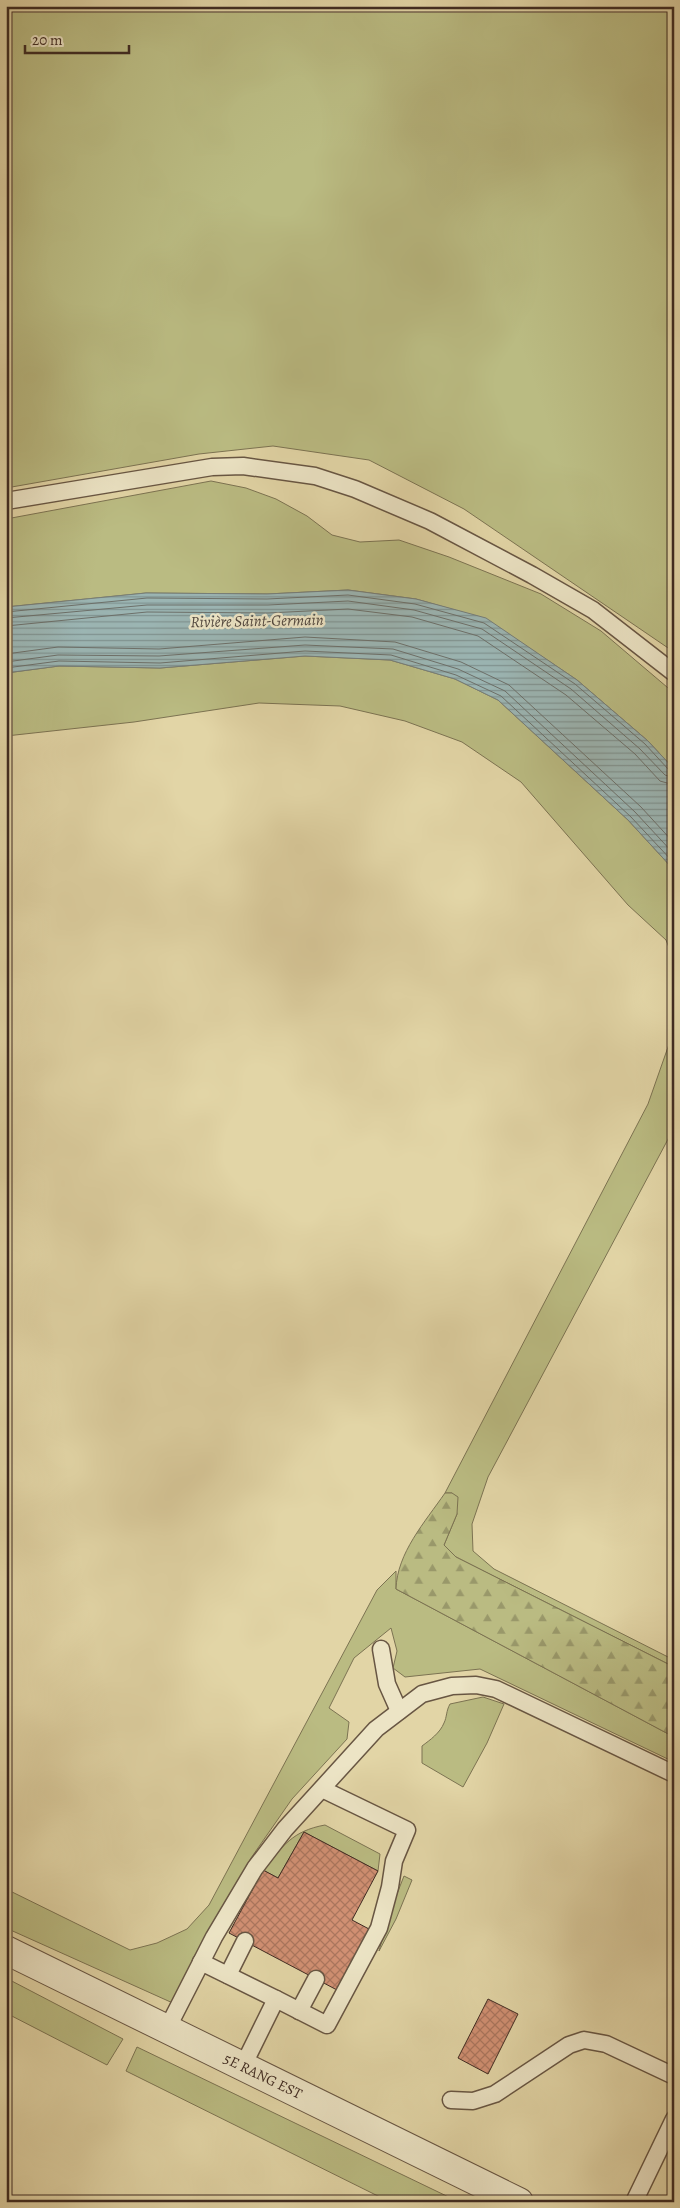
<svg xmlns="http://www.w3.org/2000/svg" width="680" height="2208" viewBox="0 0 680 2208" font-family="Alegreya,serif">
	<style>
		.grass { fill: #babb82; stroke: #7c7352 }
		.forest { fill: url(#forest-firs); stroke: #7c7352 }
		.water { fill: url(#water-rules); stroke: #767e79 }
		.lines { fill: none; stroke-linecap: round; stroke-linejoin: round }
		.shore { stroke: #6d706a; stroke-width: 1 }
		.building { fill: url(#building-cross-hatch); stroke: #3f2b22 }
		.service-casing { stroke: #685643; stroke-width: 19 }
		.tertiary-casing { stroke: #685643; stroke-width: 30 }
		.service { stroke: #ece4c5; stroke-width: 16 }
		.tertiary { stroke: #ece4c5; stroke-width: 28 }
		.labels { text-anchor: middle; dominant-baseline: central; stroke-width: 5; stroke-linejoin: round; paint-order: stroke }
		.street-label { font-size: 15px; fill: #3f2b22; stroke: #ece4c5 }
		.water-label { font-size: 16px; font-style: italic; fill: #51473f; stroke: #ece4c5 }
	</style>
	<defs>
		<pattern id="forest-firs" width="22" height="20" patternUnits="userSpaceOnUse" patternTransform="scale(1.25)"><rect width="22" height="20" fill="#babb82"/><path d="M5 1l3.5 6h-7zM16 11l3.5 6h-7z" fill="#99986a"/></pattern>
		<pattern id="water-rules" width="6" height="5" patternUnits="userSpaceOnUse" patternTransform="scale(1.25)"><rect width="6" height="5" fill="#9bb5b3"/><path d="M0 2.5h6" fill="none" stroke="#809391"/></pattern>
		<pattern id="building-cross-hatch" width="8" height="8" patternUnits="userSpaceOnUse" patternTransform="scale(1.25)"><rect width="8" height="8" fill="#d19073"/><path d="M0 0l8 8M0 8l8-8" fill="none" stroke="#ab765e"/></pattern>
	</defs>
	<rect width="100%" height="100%" fill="#e2d5a6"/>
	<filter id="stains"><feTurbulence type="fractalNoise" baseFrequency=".004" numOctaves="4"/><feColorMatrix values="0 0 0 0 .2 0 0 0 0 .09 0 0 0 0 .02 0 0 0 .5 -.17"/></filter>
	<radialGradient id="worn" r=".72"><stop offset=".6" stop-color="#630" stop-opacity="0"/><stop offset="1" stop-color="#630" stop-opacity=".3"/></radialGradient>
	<g class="grass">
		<polygon points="6,6 674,6 674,652 464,509 369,460 273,446 199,454 6,488"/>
		<polygon points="211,481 246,488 276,499 307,516 332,535 360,542 399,540 449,557 541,594 601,631 674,693 674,769 648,741 577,680 486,619 416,599 348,590 267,594 146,593 6,607 6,519"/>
		<polygon points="305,656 390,660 455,679 498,700 628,820 674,870 674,960 666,940 628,905 521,782 462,742 405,721 340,706 259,703 134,722 6,736 6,673 59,666 160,668"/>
		<polygon points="674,1030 674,1128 488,1477 472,1524 473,1551 494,1569 674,1660 674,1667 456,1557 444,1545 457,1514 452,1493 445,1493 648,1104"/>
		<polygon points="396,1571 396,1589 674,1737 674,1762 480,1669 405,1677 393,1668 397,1651 391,1628 354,1658 329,1708 349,1722 347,1739 292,1799 251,1858 175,2004 6,1928 6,1889 130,1950 157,1943 187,1929 209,1905 377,1590"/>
		<path d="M483 1697 504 1704 487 1743 463 1787 422 1763V1746C430 1740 440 1733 444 1723 447 1717 446 1711 450 1704Z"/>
		<path d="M325 1825 380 1854 378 1871 304 1832 278 1878 263 1870C283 1846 292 1831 325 1825Z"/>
		<polygon points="404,1876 412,1880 396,1919 379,1951 389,1914"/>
		<polygon points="6,1978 123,2039 107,2065 6,2013"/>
		<polygon points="137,2047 459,2202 390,2202 126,2071"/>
	</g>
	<path class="forest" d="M445 1493H452L458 1497 457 1514 444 1545 456 1557 674 1667V1737L396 1589C397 1553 425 1522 445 1493Z"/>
	<polygon class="water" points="348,590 416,599 486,618 577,680 648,741 674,769 674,870 628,820 498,700 455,679 390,660 305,656 160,668 59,666 6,673 6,607 146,593 267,594"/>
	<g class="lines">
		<g class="shore">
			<polyline points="6,612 147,598 267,599 348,595 415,604 484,623 575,684 645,744 669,770 674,771"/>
			<polyline points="6,618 147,605 268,605 348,601 414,610 482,629 571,689 640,749 665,775 674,778"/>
			<polyline points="6,626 147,612 268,613 348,609 412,617 478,636 566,695 635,754 660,781 674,785"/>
			<polyline points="6,654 58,647 159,649 305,637 395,642 461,662 509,685 641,807 674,843"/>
			<polyline points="6,662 58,655 159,656 305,645 393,649 458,669 505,691 635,812 674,854"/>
			<polyline points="6,668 59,661 160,663 305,651 391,655 456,675 501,696 631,817 674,863"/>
		</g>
	</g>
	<g class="building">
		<polygon points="304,1832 378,1871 352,1920 369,1929 337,1990 229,1933 263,1870 278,1878"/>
		<polygon points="488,1999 518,2014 488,2074 458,2058"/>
	</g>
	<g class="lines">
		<defs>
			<g id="service">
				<polyline points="6,501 212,467 243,466 315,476 355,489 430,521 532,575 593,610 674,673"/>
				<polyline points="381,1649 387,1684 399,1711"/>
				<polyline points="201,1962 276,1999"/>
				<polyline points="228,1975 245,1941"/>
				<polyline points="299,2011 316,1979"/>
				<polyline points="167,2029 214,1937 255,1868 285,1829 376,1729 422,1694 452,1686 476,1685 496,1689 674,1774"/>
				<polyline points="243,2066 276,1999 327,2025 379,1928 390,1887 394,1861 407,1830 322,1789"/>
				<polyline points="451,2100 473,2101 495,2094 569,2045 584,2040 606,2044 674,2076"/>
				<polyline points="634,2202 674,2119"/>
			</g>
			<polyline id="tertiary" points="6,1950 519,2202"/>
		</defs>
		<use href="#service" class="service-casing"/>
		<use href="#tertiary" class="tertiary-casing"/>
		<use href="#service" class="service"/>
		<use href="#tertiary" class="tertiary"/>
	</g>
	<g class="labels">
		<g class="street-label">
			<text transform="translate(263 2076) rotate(26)">5E RANG EST</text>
		</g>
		<g class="water-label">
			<text transform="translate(257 621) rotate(-1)">Rivière Saint-Germain</text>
		</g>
	</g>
	<rect width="680" height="2208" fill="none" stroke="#e2d5a6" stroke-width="25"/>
	<rect x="8" y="8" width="665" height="2193" fill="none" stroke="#3f2b22" stroke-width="2.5"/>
	<rect x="12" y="12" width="655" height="2183" fill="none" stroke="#3f2b22"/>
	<path d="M25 45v8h104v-8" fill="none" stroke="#3f2b22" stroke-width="2.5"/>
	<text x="32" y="45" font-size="15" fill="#3f2b22" stroke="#ece4c5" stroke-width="4" paint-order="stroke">20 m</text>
	<rect width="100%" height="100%" filter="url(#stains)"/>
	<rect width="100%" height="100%" fill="url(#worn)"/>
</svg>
